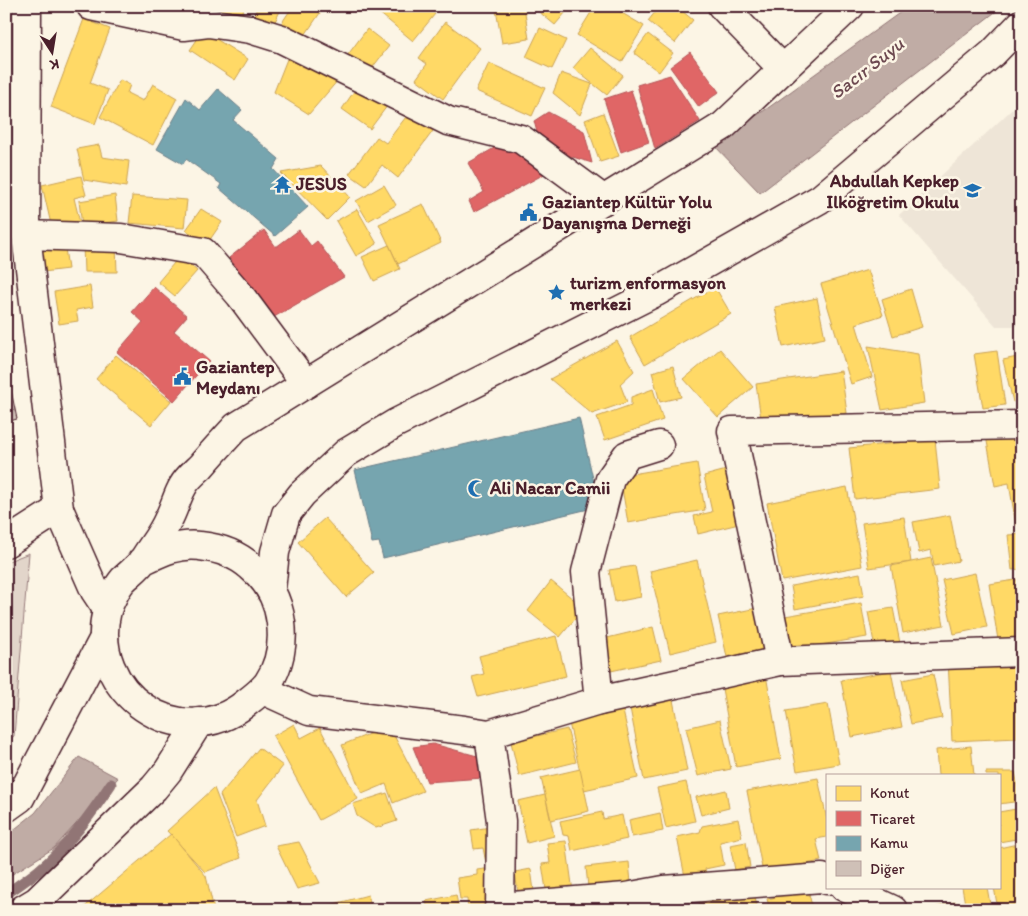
<svg xmlns="http://www.w3.org/2000/svg" width="1028" height="916" viewBox="0 0 1028 916" font-family="Itim,sans-serif">
	<style>
		.built { fill: #eee5d7 }
		.green { fill: #e2d5ca; stroke: #967a7a }
		.water { fill: #c0aca5; stroke: #917474 }
		.homes { fill: #ffd966; stroke: #c9a154 }
		.shops { fill: #e06666; stroke: #b35154 }
		.public { fill: #76a5af; stroke: #697d87 }
		.lines { fill: none; stroke-linecap: round; stroke-linejoin: round }
		.stream { stroke: #917474; stroke-width: 11 }
		.building { fill: #cfc0b7; stroke: #4a1f2b }
		.street-casing { stroke: #4a1f2b; stroke-width: 31 }
		.secondary-casing { stroke: #4a1f2b; stroke-width: 31 }
		.street { stroke: #fcf5e5; stroke-width: 28 }
		.secondary { stroke: #fcf5e5; stroke-width: 28 }
		.labels { text-anchor: middle; dominant-baseline: central; stroke-width: 5; stroke-linejoin: round; paint-order: stroke }
		.poi-label { font-size: 18px; font-weight: bold; fill: #4a1f2b; stroke: #fcf5e5; text-anchor: start }
		.water-label { font-size: 19px; font-style: italic; fill: #6d4950; stroke: #fcf5e5 }
	</style>
	<rect width="100%" height="100%" fill="#fcf5e5"/>
	<filter id="ink" filterUnits="userSpaceOnUse"><feTurbulence type="fractalNoise" baseFrequency=".02" numOctaves="2"/><feDisplacementMap in="SourceGraphic" scale="10" xChannelSelector="R" yChannelSelector="G"/><feConvolveMatrix kernelMatrix="1 2 1 2 8 2 1 2 1" color-interpolation-filters="sRGB"/></filter>
	<g filter="url(#ink)">
		<polygon class="built" points="1022,100 1022,326 996,326 899,215"/>
		<polygon class="green" points="29,553 14,736 6,742 6,562"/>
		<g class="water">
			<polygon points="909,6 1003,6 760,193 713,144 768,108"/>
			<polygon points="79,757 118,778 54,848 6,878 6,836 35,813"/>
		</g>
		<g class="homes">
			<polygon points="209,6 245,6 240,19"/>
			<polygon points="258,6 275,6 281,9 271,30 251,21"/>
			<polygon points="293,6 311,6 320,13 303,38 281,24"/>
			<polygon points="381,6 426,6 435,14 413,41 377,11"/>
			<polygon points="524,6 529,39 502,43 496,10"/>
			<polygon points="532,6 571,6 555,25"/>
			<polygon points="595,6 610,6 644,26 622,62 577,35"/>
			<polygon points="660,6 676,6 693,20 675,43 648,21"/>
			<polygon points="84,19 110,29 90,83 108,90 95,124 51,107"/>
			<polygon points="445,22 480,48 443,99 416,79 427,64 419,58"/>
			<polygon points="540,28 566,40 552,69 526,57"/>
			<polygon points="367,29 389,46 366,76 344,60"/>
			<polygon points="203,31 248,59 235,80 190,50"/>
			<polygon points="648,34 673,53 659,72 634,53"/>
			<polygon points="590,48 623,75 607,95 573,68"/>
			<polygon points="289,54 339,79 309,114 274,92"/>
			<polygon points="489,63 545,88 532,116 476,91"/>
			<polygon points="561,73 592,84 580,115 553,93"/>
			<polygon points="120,80 130,85 127,93 143,101 153,84 177,98 153,145 100,117"/>
			<polygon points="359,84 393,98 370,129 342,109"/>
			<polygon points="409,113 433,131 398,178 382,165 366,186 349,174 377,137 386,143"/>
			<polygon points="603,113 619,156 600,162 585,120"/>
			<polygon points="99,145 102,157 129,161 126,187 84,180 77,149"/>
			<polygon points="321,166 350,197 327,220 281,173"/>
			<polygon points="81,176 86,195 74,198 81,227 53,233 42,185"/>
			<polygon points="384,185 396,205 368,221 356,201"/>
			<polygon points="115,195 118,221 82,226 79,201"/>
			<polygon points="132,196 187,200 184,228 129,223"/>
			<polygon points="423,204 441,243 398,264 379,224"/>
			<polygon points="201,209 222,222 207,244 186,230"/>
			<polygon points="357,209 377,244 356,256 336,221"/>
			<polygon points="64,241 68,269 43,272 40,244"/>
			<polygon points="116,244 117,272 84,272 83,245"/>
			<polygon points="389,245 400,269 374,281 362,257"/>
			<polygon points="180,256 197,271 175,296 158,282"/>
			<polygon points="868,270 883,315 856,324 872,377 851,384 821,284"/>
			<polygon points="90,286 93,307 76,310 78,321 59,324 54,292"/>
			<polygon points="715,287 731,314 645,364 630,337"/>
			<polygon points="911,289 922,327 893,336 882,299"/>
			<polygon points="817,298 825,338 783,347 775,307"/>
			<polygon points="617,341 634,371 620,384 627,402 592,414 550,379"/>
			<polygon points="868,346 918,354 924,403 882,410"/>
			<polygon points="720,349 753,387 718,417 684,379"/>
			<polygon points="997,351 1005,405 983,408 974,354"/>
			<polygon points="116,355 171,401 151,425 96,379"/>
			<polygon points="1022,356 1022,400 1013,402 1003,360"/>
			<polygon points="673,366 681,397 660,402 652,372"/>
			<polygon points="841,371 847,413 762,426 756,384"/>
			<polygon points="653,389 663,420 605,440 597,417 631,405 631,397"/>
			<polygon points="985,430 1022,431 1022,524 1016,525 1009,483 995,486"/>
			<polygon points="935,439 940,489 855,499 849,448"/>
			<polygon points="697,463 705,510 628,523 620,476"/>
			<polygon points="734,468 747,522 698,534 694,516 712,512 704,476"/>
			<polygon points="847,487 862,566 782,581 767,503"/>
			<polygon points="950,515 959,561 934,566 931,550 919,553 913,522"/>
			<polygon points="904,517 911,562 869,568 862,523"/>
			<polygon points="325,518 374,573 346,597 298,542"/>
			<polygon points="1022,534 1022,569 1012,570 1008,535"/>
			<polygon points="931,558 944,625 903,633 891,566"/>
			<polygon points="697,560 716,642 670,653 650,571"/>
			<polygon points="635,566 641,597 615,602 609,570"/>
			<polygon points="860,573 864,596 795,609 791,586"/>
			<polygon points="975,573 987,627 954,634 942,580"/>
			<polygon points="1022,579 1022,637 998,640 989,584"/>
			<polygon points="551,581 584,608 560,637 528,611"/>
			<polygon points="861,603 867,637 791,650 785,616"/>
			<polygon points="762,607 770,648 727,657 718,616"/>
			<polygon points="893,608 900,643 875,648 868,612"/>
			<polygon points="653,627 661,660 611,671 603,639"/>
			<polygon points="556,636 566,676 478,697 472,677 484,674 479,656"/>
			<polygon points="1014,657 1018,738 952,741 948,660"/>
			<polygon points="891,671 902,727 852,737 841,680"/>
			<polygon points="933,674 942,718 911,724 902,680"/>
			<polygon points="766,675 781,759 736,767 721,683"/>
			<polygon points="673,700 687,771 644,780 630,708"/>
			<polygon points="621,702 638,778 584,790 567,714"/>
			<polygon points="828,704 839,764 797,771 786,711"/>
			<polygon points="720,720 731,769 698,776 686,728"/>
			<polygon points="294,724 301,738 320,728 358,799 319,820 273,736"/>
			<polygon points="389,726 423,791 393,803 386,784 362,794 342,745"/>
			<polygon points="567,729 576,762 519,776 511,742"/>
			<polygon points="971,746 974,775 938,775 936,750"/>
			<polygon points="259,748 283,766 257,800 265,826 236,837 220,795"/>
			<polygon points="580,769 589,811 551,820 541,778"/>
			<polygon points="986,772 1015,772 1021,801 999,804 999,775 986,775"/>
			<polygon points="818,778 827,820 827,837 816,839 821,861 763,873 747,791"/>
			<polygon points="686,782 695,821 666,828 657,788"/>
			<polygon points="214,788 241,858 205,872 167,831"/>
			<polygon points="726,790 729,808 701,815 696,797"/>
			<polygon points="387,793 397,821 376,828 357,816 353,804"/>
			<polygon points="545,795 554,836 527,843 518,801"/>
			<polygon points="1022,808 1022,838 999,842 999,812"/>
			<polygon points="602,812 603,819 622,815 627,839 572,851 569,836 563,835 560,821"/>
			<polygon points="660,813 663,831 632,837 629,820"/>
			<polygon points="738,819 742,837 720,842 724,865 705,869 707,879 686,882 677,837 700,832 702,826"/>
			<polygon points="491,827 496,861 486,863 483,848 474,849 471,830"/>
			<polygon points="171,834 206,876 214,910 81,910"/>
			<polygon points="566,841 573,892 547,896 542,864 550,863 547,843"/>
			<polygon points="299,842 320,883 297,889 276,846"/>
			<polygon points="746,842 750,867 735,870 730,845"/>
			<polygon points="1022,843 1022,910 998,910 994,887 999,887 999,848"/>
			<polygon points="629,862 632,893 589,897 586,867"/>
			<polygon points="492,868 496,910 468,910 467,899 460,899 457,878 477,875 477,870"/>
			<polygon points="531,869 534,891 518,893 515,872"/>
			<polygon points="962,887 987,887 991,910 966,910"/>
			<polygon points="753,889 757,905 740,910 701,910 699,903"/>
			<polygon points="689,890 693,910 661,910 658,896"/>
			<polygon points="808,890 813,910 770,910 767,899"/>
			<polygon points="368,895 372,910 319,910 319,908"/>
			<polygon points="456,895 459,910 428,910 426,901"/>
			<polygon points="956,902 958,910 930,909"/>
		</g>
		<g class="shops">
			<polygon points="690,52 719,92 699,107 670,67"/>
			<polygon points="670,75 700,121 655,149 637,85"/>
			<polygon points="631,90 649,142 621,152 604,99"/>
			<polygon points="548,112 584,131 592,163 541,147 534,121"/>
			<polygon points="512,138 527,164 541,156 550,171 474,212 469,201 484,192 468,163"/>
			<polygon points="264,230 276,247 299,230 311,246 317,241 344,277 274,317 229,258"/>
			<polygon points="154,287 187,316 174,331 209,361 174,401 117,352 143,322 132,312"/>
			<polygon points="433,744 481,757 483,778 427,782 413,747"/>
		</g>
		<g class="public">
			<polygon points="218,89 242,110 233,120 279,159 273,169 308,207 275,236 219,188 221,184 186,159 183,164 157,149 186,98 200,110"/>
			<polygon points="579,418 595,487 588,489 593,508 383,558 379,542 372,543 355,470"/>
		</g>
		<g class="lines">
			<path class="stream" d="M6 894C17 886 28 879 38 871 68 846 90 816 111 784"/>
		</g>
		<polygon class="building" points="11,390 17,419 6,422 6,391"/>
		<g class="lines">
			<defs>
				<g id="street">
					<polyline points="27,6 26,235 59,509 95,591 107,609"/>
					<polyline points="91,6 184,26 208,23 250,29 282,39 448,121 521,139 604,200"/>
					<polyline points="722,6 783,69"/>
					<polyline points="26,235 121,238 203,252 240,295 306,384"/>
					<polyline points="6,543 59,509"/>
					<polyline points="780,661 732,431 1022,425"/>
					<polyline points="263,690 309,711 464,730 489,734 599,701 780,661 1022,652"/>
					<polyline points="599,701 586,572 610,479 627,455 659,445"/>
					<polyline points="489,734 501,821 500,910"/>
					<polyline points="844,887 893,910"/>
					<polyline points="499,907 626,897 664,890 822,878 827,880"/>
				</g>
				<g id="secondary">
					<path d="M142 561C161 552 179 543 200 546 219 548 237 554 251 567 285 594 291 648 268 683 262 691 254 697 246 703 180 757 86 692 107 610 110 601 117 587 123 580 130 573 139 567 144 559 152 546 162 534 168 520 174 509 177 496 183 486 187 478 195 472 201 466 212 453 224 440 236 427L723 126 850 6"/>
					<polyline points="271,590 275,552 286,514 302,494 346,453 396,423 656,292 820,199 993,53 1022,23"/>
					<polyline points="6,808 20,798 104,638"/>
					<polyline points="22,910 37,901 154,788 168,771 199,722"/>
				</g>
			</defs>
			<use href="#street" class="street-casing"/>
			<use href="#secondary" class="secondary-casing"/>
			<use href="#street" class="street"/>
			<use href="#secondary" class="secondary"/>
		</g>
	</g>
	<defs>
		<symbol id="temple-bare" viewBox="-9 -9 18 18"><path d="M0-6L5-2H3V0L6.5 2.5H4V6H1.5V3h-3V6H-4V2.5H-6.5L-3 0V-2H-5Z" fill="#1f6fb2" stroke="#fcf5e5" stroke-width="2.5" paint-order="stroke"/></symbol>
		<symbol id="school-bare" viewBox="-9 -9 18 18"><path d="M0-5L7-2L0 1L-7-2ZM-4 1L0 2.5L4 1V4Q0 6-4 4Z" fill="#1f6fb2" stroke="#fcf5e5" stroke-width="2.5" paint-order="stroke"/></symbol>
		<symbol id="civic-bare" viewBox="-9 -9 18 18"><path d="M-.6-6.5H3V-4.5H.6V-3L4-1V1h2V6H-6V1h2V-1L-.6-3ZM-1.2 2.5V6h2.4V2.5Z" fill="#1f6fb2" stroke="#fcf5e5" stroke-width="2.5" paint-order="stroke"/></symbol>
		<symbol id="sight-bare" viewBox="-9 -9 18 18"><path d="M0-6L1.8-2.2L6-1.7L2.9 1.2L3.7 5.4L0 3.3L-3.7 5.4L-2.9 1.2L-6-1.7L-1.8-2.2Z" fill="#1f6fb2" stroke="#fcf5e5" stroke-width="2.5" paint-order="stroke"/></symbol>
		<symbol id="mosque-bare" viewBox="-9 -9 18 18"><path d="M3.5-4.9A6 6 0 1 0 3.5 4.9A5 5 0 1 1 3.5-4.9Z" fill="#1f6fb2" stroke="#fcf5e5" stroke-width="2.5" paint-order="stroke"/></symbol>
	</defs>
	<g fill-rule="evenodd">
		<use href="#temple-bare" x="270" y="172" width="25" height="25"/>
		<use href="#school-bare" x="960" y="178" width="25" height="25"/>
		<use href="#civic-bare" x="516" y="200" width="25" height="25"/>
		<use href="#sight-bare" x="544" y="280" width="25" height="25"/>
		<use href="#civic-bare" x="170" y="364" width="25" height="25"/>
		<use href="#mosque-bare" x="464" y="476" width="25" height="25"/>
	</g>
	<g class="labels">
		<g class="poi-label">
			<text x="959" y="181" text-anchor="end">Abdullah Kepkep<tspan x="959" dy="21">Ilköğretim Okulu</tspan></text>
			<text x="296" y="184">JESUS</text>
			<text x="542" y="202">Gaziantep Kültür Yolu<tspan x="542" dy="21">Dayanışma Derneği</tspan></text>
			<text x="570" y="283">turizm enformasyon<tspan x="570" dy="21">merkezi</tspan></text>
			<text x="196" y="367">Gaziantep<tspan x="196" dy="21">Meydanı</tspan></text>
			<text x="490" y="488">Ali Nacar Camii</text>
		</g>
		<g class="water-label">
			<text transform="translate(867 68) rotate(-38)">Sacır Suyu</text>
		</g>
	</g>
	<rect width="1028" height="916" fill="none" stroke="#fcf5e5" stroke-width="25"/>
	<rect x="12" y="12" width="1003" height="891" fill="none" stroke="#4a1f2b" stroke-width="2" filter="url(#ink)"/>
	<rect x="826" y="774" width="175" height="115" fill="#fcf5e5" stroke="#b59f9b"/>
	<rect x="836" y="786" width="25" height="15" fill="#ffd966" stroke="#b59f9b"/>
	<text x="870" y="798" font-size="15" fill="#4a1f2b">Konut</text>
	<rect x="836" y="811" width="25" height="15" fill="#e06666" stroke="#b59f9b"/>
	<text x="870" y="824" font-size="15" fill="#4a1f2b">Ticaret</text>
	<rect x="836" y="836" width="25" height="15" fill="#76a5af" stroke="#b59f9b"/>
	<text x="870" y="848" font-size="15" fill="#4a1f2b">Kamu</text>
	<rect x="836" y="861" width="25" height="15" fill="#cfc0b7" stroke="#b59f9b"/>
	<text x="870" y="874" font-size="15" fill="#4a1f2b">Diğer</text>
	<g transform="translate(52 52) rotate(168)" stroke="#fcf5e5" stroke-width="4" paint-order="stroke">
	<path d="M0-4L9 19L0 12L-9 19Z" fill="#4a1f2b"/>
	<text y="-8" font-size="14" font-weight="bold" text-anchor="middle" fill="#4a1f2b">K</text>
	</g>
</svg>
